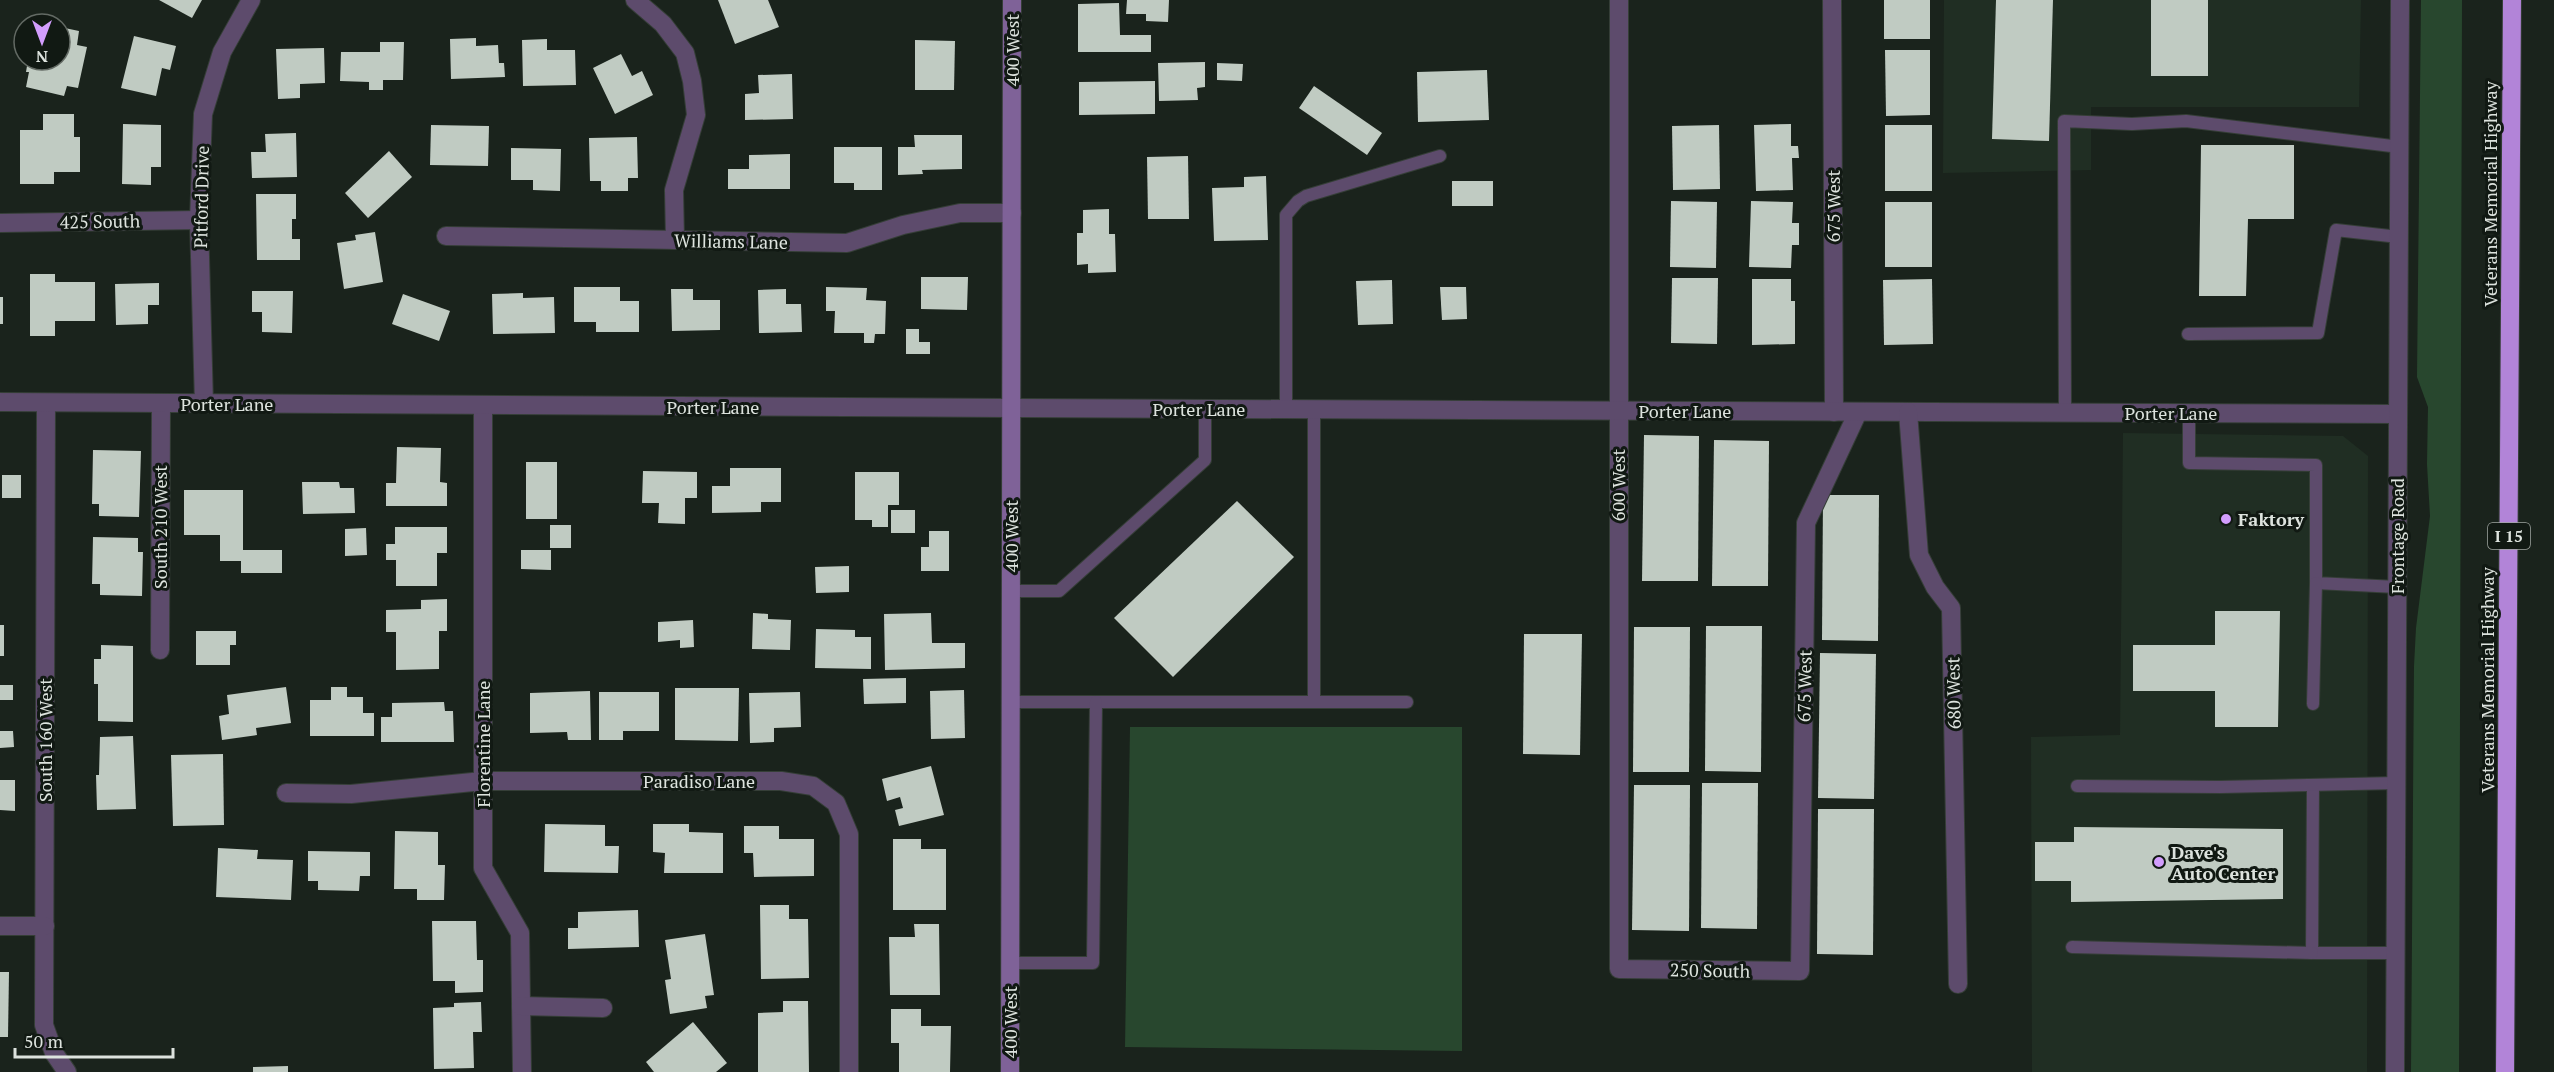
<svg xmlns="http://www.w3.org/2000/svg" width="2554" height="1072" viewBox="0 0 2554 1072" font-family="'PT Serif',serif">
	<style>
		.built { fill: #202e23 }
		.green { fill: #28472e }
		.building { fill: #c0cbc2 }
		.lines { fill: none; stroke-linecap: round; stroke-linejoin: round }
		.service-casing { stroke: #353e37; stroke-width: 14 }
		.minor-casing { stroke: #353e37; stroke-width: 20 }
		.tertiary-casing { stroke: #353e37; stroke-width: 20 }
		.secondary-casing { stroke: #353e37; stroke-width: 20 }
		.motorway-casing { stroke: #353e37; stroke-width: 20 }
		.service { stroke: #5d4b6c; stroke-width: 12 }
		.minor { stroke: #5d4b6c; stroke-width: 18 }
		.tertiary { stroke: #5d4b6c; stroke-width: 18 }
		.secondary { stroke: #7f6298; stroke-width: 18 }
		.motorway { stroke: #b284d8; stroke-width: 18 }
		.poi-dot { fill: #d29dfd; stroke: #111913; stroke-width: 2 }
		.labels { text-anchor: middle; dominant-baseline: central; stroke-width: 6; stroke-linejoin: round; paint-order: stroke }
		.shield { fill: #111913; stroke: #a0a6a1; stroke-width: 1.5 }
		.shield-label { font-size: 16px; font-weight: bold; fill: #dde3de }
		.street-label { font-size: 18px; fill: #dde3de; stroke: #111913 }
		.poi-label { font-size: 18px; font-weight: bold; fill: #dde3de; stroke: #111913; text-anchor: start }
	</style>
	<rect width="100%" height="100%" fill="#1a231c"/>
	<g class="built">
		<polygon points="1944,0 2361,0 2359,107 2091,107 2091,170 1943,173"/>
		<polygon points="2123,433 2343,436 2368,456 2367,1072 2032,1072 2031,737 2120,735"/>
	</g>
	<g class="green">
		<polygon points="2421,0 2462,0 2459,1072 2411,1072 2414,666 2416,628 2430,516 2427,464 2428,407 2417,377"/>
		<polygon points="1130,727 1462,727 1462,1051 1125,1047"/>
	</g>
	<g class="building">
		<polygon points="159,0 202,0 192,18"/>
		<polygon points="718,0 768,0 779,27 735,44"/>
		<polygon points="1127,0 1169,0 1168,22 1146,21 1146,14 1126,14"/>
		<rect x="1884" y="0" width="46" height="39"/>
		<polygon points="1996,0 2053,0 2049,141 1992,139"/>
		<rect x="2151" y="0" width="57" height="76"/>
		<polygon points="1119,3 1120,35 1151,35 1151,52 1078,52 1078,4"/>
		<polygon points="60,27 79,31 77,45 87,47 78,88 67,86 64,96 26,87 29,72 26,72 28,60 60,60"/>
		<polygon points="134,36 176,46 170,70 162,68 156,96 121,88"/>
		<polygon points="476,38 476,46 498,45 499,63 504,63 505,77 451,79 450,39"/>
		<polygon points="547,39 547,50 575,50 576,85 523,86 522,40"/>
		<polygon points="915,40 955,41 954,90 915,90"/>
		<polygon points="380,42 404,42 403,80 383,80 383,90 369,90 369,82 340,81 341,52 380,52"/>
		<polygon points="324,48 325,83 300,84 300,98 278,99 276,49"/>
		<polygon points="1885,50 1930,50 1930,115 1886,116"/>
		<polygon points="621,54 632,76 642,71 653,95 615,114 593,68"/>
		<polygon points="1205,62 1205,87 1197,88 1198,100 1159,101 1158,63"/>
		<polygon points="1217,63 1243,64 1242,81 1217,80"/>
		<polygon points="1487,70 1489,120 1418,122 1417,72"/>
		<polygon points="792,74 793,119 745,120 745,94 759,93 758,75"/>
		<polygon points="1155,81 1155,114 1079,115 1079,82"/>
		<polygon points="1314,86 1382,133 1367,155 1299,108"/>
		<polygon points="43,114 74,114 74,137 80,137 80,172 54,172 54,184 20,184 20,130 43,130"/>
		<polygon points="123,124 161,125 161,167 151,167 151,185 122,184"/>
		<polygon points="1791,124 1791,146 1798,146 1799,158 1792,158 1793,190 1756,191 1754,125"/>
		<polygon points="431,125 489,126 488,166 430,165"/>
		<polygon points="1719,125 1720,189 1673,190 1672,126"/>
		<rect x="1885" y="125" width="47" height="66"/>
		<polygon points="296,133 297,177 252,178 251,152 266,152 265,134"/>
		<polygon points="914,135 962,135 962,169 922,170 923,174 898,175 898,147 915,147"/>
		<polygon points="637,137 638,178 628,178 628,191 601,191 601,181 590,181 589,138"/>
		<polygon points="2201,145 2294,145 2294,219 2248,219 2246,296 2199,296"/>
		<polygon points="834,147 882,147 882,190 854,190 854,183 834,183"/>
		<polygon points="511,148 561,149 560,191 533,190 533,180 511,180"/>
		<polygon points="389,151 412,177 368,218 345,193"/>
		<polygon points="790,154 790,189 728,189 728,169 749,169 749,155"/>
		<polygon points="1188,156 1189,219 1148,219 1147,157"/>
		<polygon points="1266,176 1268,240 1214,241 1212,188 1244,187 1244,177"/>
		<rect x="1452" y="181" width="41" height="25"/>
		<polygon points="256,194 296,194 296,219 292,219 292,239 300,239 300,260 257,260"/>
		<polygon points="1671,201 1717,202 1716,268 1670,267"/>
		<polygon points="1751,201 1793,202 1792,223 1799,223 1799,245 1792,245 1791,268 1749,267"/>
		<rect x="1885" y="202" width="47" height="65"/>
		<polygon points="1109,209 1109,234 1115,234 1116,272 1088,273 1088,264 1077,265 1077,233 1083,233 1083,210"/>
		<polygon points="375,232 383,282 344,289 337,243 356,240 355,235"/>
		<polygon points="30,274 55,274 55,282 95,282 95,321 55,321 55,336 30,336"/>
		<polygon points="921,277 968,277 967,310 921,309"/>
		<polygon points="1672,278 1718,278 1717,344 1671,343"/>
		<polygon points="1752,279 1791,279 1791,301 1795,301 1795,344 1752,345"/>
		<polygon points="1932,279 1933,344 1884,345 1883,280"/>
		<polygon points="1392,280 1393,324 1358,325 1356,281"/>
		<polygon points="159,283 159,305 148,305 148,324 116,325 115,284"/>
		<polygon points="574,287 620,287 620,301 639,301 639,332 596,332 596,322 574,322"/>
		<polygon points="826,287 867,288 866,300 886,301 885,334 875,334 874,343 864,343 864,333 834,333 835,311 826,311"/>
		<polygon points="1440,287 1466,287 1467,319 1442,320"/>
		<polygon points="671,289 693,289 693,300 720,300 720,330 672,331"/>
		<polygon points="786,289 786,304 801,304 802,332 759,333 758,290"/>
		<polygon points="252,291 293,291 292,333 262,332 262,312 252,312"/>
		<polygon points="523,293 523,298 554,297 555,333 493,334 492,294"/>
		<polygon points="403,294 450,311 439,341 392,324"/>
		<rect x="0" y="297" width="3" height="27"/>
		<polygon points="906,329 919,329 919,342 930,342 930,354 906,354"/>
		<polygon points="1644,435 1699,436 1698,581 1642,581"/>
		<polygon points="1714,440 1769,441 1768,586 1712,586"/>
		<polygon points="397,447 441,448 440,482 447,483 447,506 386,506 386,483 396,483"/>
		<polygon points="93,450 141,451 139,517 99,516 99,504 92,504"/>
		<rect x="526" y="462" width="31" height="57"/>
		<polygon points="730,468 781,468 781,502 761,502 761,512 712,513 712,486 730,486"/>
		<polygon points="643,471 697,472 697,498 685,498 685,524 658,523 659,503 642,503"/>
		<polygon points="855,472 899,472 899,505 888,505 888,527 872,527 872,520 855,520"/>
		<rect x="2" y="475" width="19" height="23"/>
		<polygon points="302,482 339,482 340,488 354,488 355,513 303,514"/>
		<polygon points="184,490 243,490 243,550 282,550 282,573 241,573 241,561 220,561 220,535 184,535"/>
		<polygon points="1823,495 1879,495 1878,641 1822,640"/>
		<polygon points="1237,501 1294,557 1173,677 1114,618"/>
		<rect x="891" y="510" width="24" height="23"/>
		<rect x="550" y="525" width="21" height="23"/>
		<polygon points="395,527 447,527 447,553 437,553 437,586 396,586 396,560 386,560 386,544 395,544"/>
		<polygon points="366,528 367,555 345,556 345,529"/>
		<polygon points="929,531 949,531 949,571 921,571 921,547 929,547"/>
		<polygon points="93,537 138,538 138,552 143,552 142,596 100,595 100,584 92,584"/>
		<polygon points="521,550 551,550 551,570 521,569"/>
		<polygon points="849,566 849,592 816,593 815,567"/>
		<polygon points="447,599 447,631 439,631 439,669 396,670 396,632 386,632 386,610 421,609 421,600"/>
		<polygon points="2215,611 2280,611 2278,727 2215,727 2215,691 2133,691 2133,645 2215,645"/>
		<polygon points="753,613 768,614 768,619 791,620 790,650 752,649"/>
		<polygon points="931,613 932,643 965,643 965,668 885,670 884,614"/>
		<polygon points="693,620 694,647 680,648 680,640 658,642 658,622"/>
		<rect x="0" y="625" width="4" height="31"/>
		<polygon points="1706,626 1762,626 1761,772 1705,771"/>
		<polygon points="1634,627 1690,627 1689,772 1633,772"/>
		<polygon points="816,629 855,630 855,637 871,637 871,669 815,668"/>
		<polygon points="196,631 236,631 236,645 230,645 230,665 196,665"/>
		<polygon points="1524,634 1582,634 1580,755 1523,754"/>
		<polygon points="101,645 133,646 133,722 98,721 98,684 94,684 94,659 101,659"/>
		<polygon points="1820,653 1876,654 1874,799 1818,798"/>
		<polygon points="906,678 906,703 864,704 863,679"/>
		<rect x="0" y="685" width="13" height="15"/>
		<polygon points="286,687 291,723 256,728 257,735 222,740 219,716 229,714 227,695"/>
		<polygon points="331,687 347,687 347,697 363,697 363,713 374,713 374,736 310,736 310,700 331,700"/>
		<polygon points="675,688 739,688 738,741 675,740"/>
		<polygon points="964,690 965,738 931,739 930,691"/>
		<polygon points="590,691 591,740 568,740 567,732 530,733 530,693"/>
		<polygon points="599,692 659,692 659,731 623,731 623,740 599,740"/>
		<polygon points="800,692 801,727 774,728 774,742 750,743 749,693"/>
		<polygon points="444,702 445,711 453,711 454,742 381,742 381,717 392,717 392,703"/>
		<polygon points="0,731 13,731 14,747 0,748"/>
		<polygon points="133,736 136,809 97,810 96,775 99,775 100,737"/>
		<polygon points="223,754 224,825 173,826 171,755"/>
		<polygon points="931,766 944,815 899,826 895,810 903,808 900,797 887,801 882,779"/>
		<polygon points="0,780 15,780 15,811 0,810"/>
		<polygon points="1702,783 1758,783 1757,929 1701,928"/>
		<polygon points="1634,785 1690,785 1689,931 1632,930"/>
		<polygon points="1818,809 1874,809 1873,955 1817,954"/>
		<polygon points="545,824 605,825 605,846 619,846 618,873 544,872"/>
		<polygon points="653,824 689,824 689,832 723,833 723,873 664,873 665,853 653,852"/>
		<polygon points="744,826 779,826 779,839 814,839 814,876 754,877 753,853 744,853"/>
		<polygon points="2074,827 2283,829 2283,899 2071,902 2071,881 2035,881 2035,842 2074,842"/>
		<polygon points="395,831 438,832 438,865 445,865 444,900 417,900 417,889 394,889"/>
		<polygon points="893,839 921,839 921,849 946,849 946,910 893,910"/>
		<polygon points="218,848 258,850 257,859 293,860 291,900 216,897"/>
		<polygon points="308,851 370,852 370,876 360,876 359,891 318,890 318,881 308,881"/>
		<polygon points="760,905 789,905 789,919 808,919 809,978 761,979"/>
		<polygon points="638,910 639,947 568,949 568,928 578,928 578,912"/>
		<polygon points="432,921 476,921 477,960 483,960 483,992 455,993 455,981 433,981"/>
		<polygon points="914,924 939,924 940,995 890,995 889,937 915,937"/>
		<polygon points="705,934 714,995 705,996 707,1008 670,1014 665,980 671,979 665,940"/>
		<polygon points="0,972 9,972 8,1037 0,1037"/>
		<polygon points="783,1001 808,1001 809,1072 758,1072 758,1013 783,1012"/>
		<polygon points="481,1002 482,1032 473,1032 474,1068 434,1069 433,1008 454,1007 454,1003"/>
		<polygon points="891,1009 921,1009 921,1026 951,1026 950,1072 899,1072 899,1043 891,1043"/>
		<polygon points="693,1022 727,1063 716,1072 654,1072 646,1062"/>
		<polygon points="288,1066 288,1072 253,1072 253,1067"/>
	</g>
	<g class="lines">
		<defs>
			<g id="service">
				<polyline points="2188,334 2318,333 2336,230 2399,237"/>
				<polyline points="1286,410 1286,215 1298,201 1306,196 1440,156"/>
				<polyline points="1314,410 1314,702"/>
				<polyline points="2065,413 2064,121 2132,124 2186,121 2400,147"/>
				<polyline points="2189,413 2189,463 2316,465 2316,583 2397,587"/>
				<polyline points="1011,591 1059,591 1205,460 1205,409"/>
				<polyline points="1011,702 1407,702"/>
				<polyline points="2313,704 2316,583"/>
				<polyline points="2313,785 2312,953 2395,953"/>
				<polyline points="2077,786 2220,787 2396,783"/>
				<polyline points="2072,947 2312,953"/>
				<polyline points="1010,963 1093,963 1096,702"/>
			</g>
			<g id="minor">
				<polyline points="635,0 663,24 685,53 692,81 696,115 674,190 675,240"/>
				<polyline points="1619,0 1619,969 1800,971 1806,523 1858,412"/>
				<polyline points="1832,0 1834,412"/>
				<polyline points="0,223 199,220"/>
				<polyline points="446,236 847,243 903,225 960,213 1012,213"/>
				<polyline points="46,403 44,1025 54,1053 67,1072"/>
				<polyline points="204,404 199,220 203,114 222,52 251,0"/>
				<polyline points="483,405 483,868 520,933 522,1072"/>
				<polyline points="1012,408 2397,414"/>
				<polyline points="1908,412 1919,555 1935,587 1951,608 1958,984"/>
				<polyline points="160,650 161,404"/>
				<polyline points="286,793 351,794 483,781 781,781 813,786 836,803 849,834 849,1072"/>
				<polyline points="0,926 45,926"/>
				<polyline points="521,1006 603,1008"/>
			</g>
			<g id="tertiary">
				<polyline points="0,402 1012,408"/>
				<polyline points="2395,1072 2400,0"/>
			</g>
			<polyline id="secondary" points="1010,1072 1012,0"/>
			<polyline id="motorway" points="2505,1072 2512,0"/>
		</defs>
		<use href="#service" class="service-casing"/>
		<use href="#minor" class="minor-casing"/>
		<use href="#tertiary" class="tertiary-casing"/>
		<use href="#secondary" class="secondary-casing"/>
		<use href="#motorway" class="motorway-casing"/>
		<use href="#service" class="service"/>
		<use href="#minor" class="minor"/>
		<use href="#tertiary" class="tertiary"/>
		<use href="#secondary" class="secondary"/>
		<use href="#motorway" class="motorway"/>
	</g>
	<g class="poi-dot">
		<circle cx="2226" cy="519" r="6"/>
		<circle cx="2159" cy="862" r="6"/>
	</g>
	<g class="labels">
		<rect class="shield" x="2488" y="523" width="42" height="26" rx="4.5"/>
		<g class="shield-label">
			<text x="2509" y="536">I 15</text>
		</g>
		<g class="street-label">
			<text transform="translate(1012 50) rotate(-90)">400 West</text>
			<text transform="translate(2490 194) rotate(-90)">Veterans Memorial Highway</text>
			<text transform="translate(201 197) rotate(-89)">Pitford Drive</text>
			<text transform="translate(1833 206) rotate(-90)">675 West</text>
			<text transform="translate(100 221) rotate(-1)">425 South</text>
			<text transform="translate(731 241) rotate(1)">Williams Lane</text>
			<text x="227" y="404">Porter Lane</text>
			<text x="713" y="407">Porter Lane</text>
			<text x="1199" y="409">Porter Lane</text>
			<text x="1685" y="411">Porter Lane</text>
			<text x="2171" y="413">Porter Lane</text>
			<text transform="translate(1618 485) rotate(-90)">600 West</text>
			<text transform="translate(160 527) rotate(-90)">South 210 West</text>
			<text transform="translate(1011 536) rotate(-90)">400 West</text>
			<text transform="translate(2397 536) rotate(-90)">Frontage Road</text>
			<text transform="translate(2487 680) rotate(-90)">Veterans Memorial Highway</text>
			<text transform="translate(1804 686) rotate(-89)">675 West</text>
			<text transform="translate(1953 693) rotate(-91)">680 West</text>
			<text transform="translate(45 740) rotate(-90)">South 160 West</text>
			<text transform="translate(483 744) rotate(-90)">Florentine Lane</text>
			<text x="699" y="781">Paradiso Lane</text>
			<text transform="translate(1710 970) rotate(1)">250 South</text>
			<text transform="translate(1010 1022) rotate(-90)">400 West</text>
		</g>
		<g class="poi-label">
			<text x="2238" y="519">Faktory</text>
			<text x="2171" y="852">Dave's<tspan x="2171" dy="21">Auto Center</tspan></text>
		</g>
	</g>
	<g transform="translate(42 42) rotate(180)"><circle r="28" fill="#111913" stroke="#636a64" stroke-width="1.5"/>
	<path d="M0-4.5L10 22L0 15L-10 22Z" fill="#d29dfd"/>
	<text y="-9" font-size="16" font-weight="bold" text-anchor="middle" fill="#dde3de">N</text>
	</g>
	<path d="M15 1048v9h158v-9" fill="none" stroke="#dde3de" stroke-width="3"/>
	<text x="24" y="1048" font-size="18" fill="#dde3de" stroke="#111913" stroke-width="4.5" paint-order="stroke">50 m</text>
</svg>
